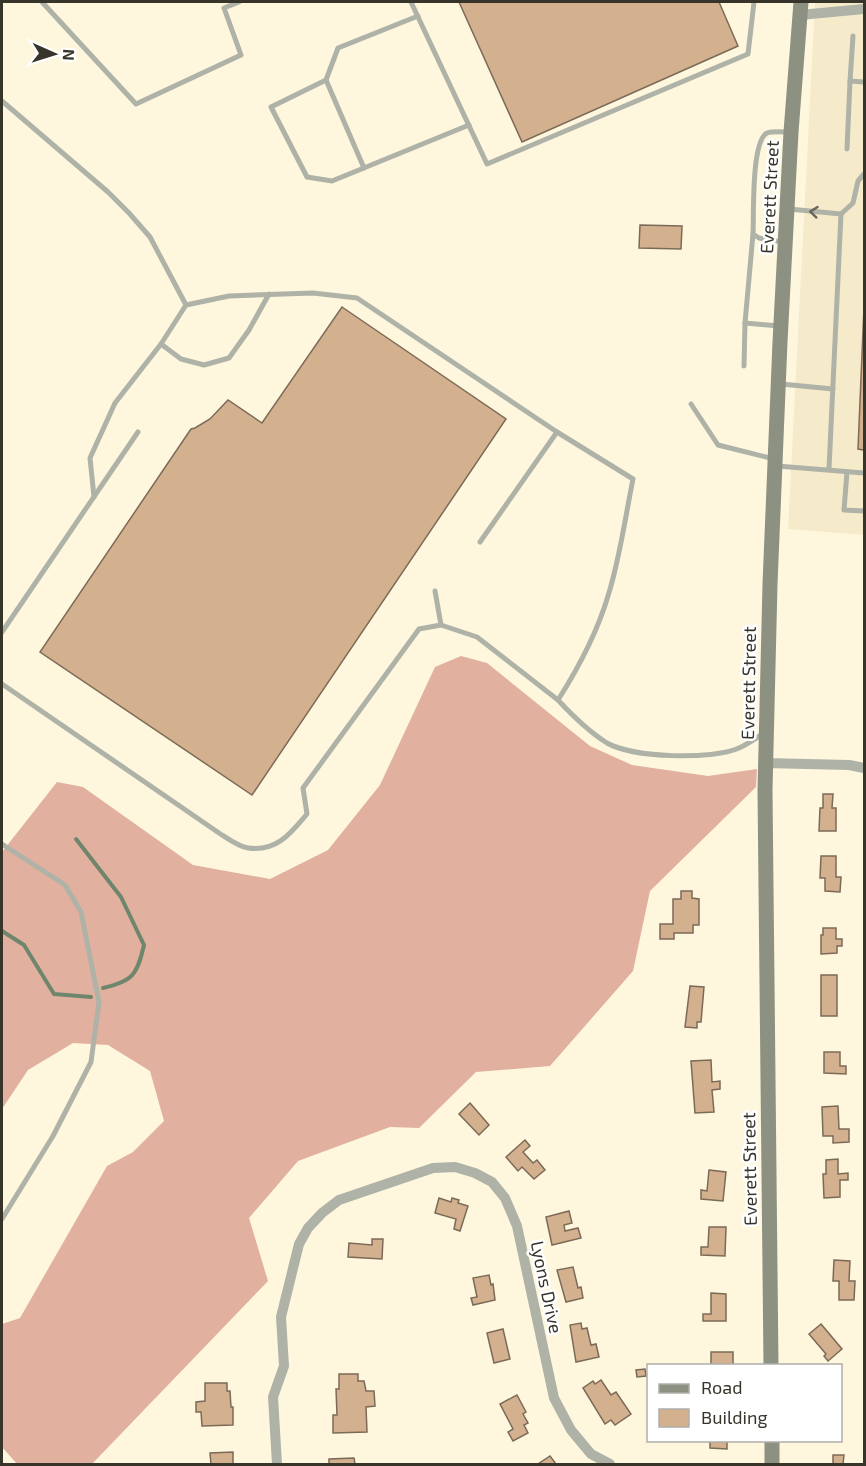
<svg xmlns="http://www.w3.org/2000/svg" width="866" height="1466" viewBox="0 0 866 1466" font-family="'Exo 2',sans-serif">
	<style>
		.built { fill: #f5ebca }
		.forest { fill: #e1b09f }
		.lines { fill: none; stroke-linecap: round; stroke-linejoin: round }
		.stream { stroke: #6e866c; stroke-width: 4 }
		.building { fill: #d4b18e; stroke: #7c6a58; stroke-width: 1.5 }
		.lane { stroke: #afb2a7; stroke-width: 5 }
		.street { stroke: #afb2a7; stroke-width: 10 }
		.secondary { stroke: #8d9181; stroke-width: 15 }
		.oneway { stroke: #67665c }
		.labels { text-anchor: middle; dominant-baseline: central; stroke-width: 5; stroke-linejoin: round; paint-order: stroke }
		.street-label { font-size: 18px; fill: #37342a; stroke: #fff }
	</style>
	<rect width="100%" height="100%" fill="#fef7dd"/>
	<polygon class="built" points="815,2 864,2 864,535 788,529"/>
	<polygon class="forest" points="461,656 487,663 590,746 632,765 708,776 757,769 756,787 650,891 633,971 550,1066 476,1072 419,1128 390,1127 298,1161 249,1218 268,1281 92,1464 17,1464 2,1447 2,1324 20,1318 107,1166 133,1152 164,1121 150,1071 108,1045 73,1043 28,1070 2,1109 2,852 57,782 83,787 193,865 270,879 328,850 380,785 435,667"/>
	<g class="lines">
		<g class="stream">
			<path d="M76 839 121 897 144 945C137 975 133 981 103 988"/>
			<polyline points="2,931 24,945 54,994 91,997"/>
		</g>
	</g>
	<g class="building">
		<polygon points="459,2 719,2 738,46 522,142"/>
		<polygon points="640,225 682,226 681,249 639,248"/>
		<polygon points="342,307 506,419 252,795 40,652 191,429 195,428 210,419 228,400 262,423"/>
		<polygon points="864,307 864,450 858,449"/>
		<polygon points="823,794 833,794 832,808 836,808 836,831 819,831 820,808 823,808"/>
		<polygon points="821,856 836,856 836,877 841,877 840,892 825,891 825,878 820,878"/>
		<polygon points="681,891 692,891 692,898 699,899 699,925 693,925 693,933 674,933 674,939 660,939 660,924 673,924 673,899 681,899"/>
		<polygon points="823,928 836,928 836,939 842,939 842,946 837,946 837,953 821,954 821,935 823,935"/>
		<rect x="821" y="975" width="16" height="41"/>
		<polygon points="690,986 704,987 701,1022 697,1022 697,1028 685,1027"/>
		<polygon points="824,1052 840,1052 840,1066 846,1066 846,1074 824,1073"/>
		<polygon points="711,1060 712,1082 720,1081 720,1089 712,1090 714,1112 695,1113 691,1061"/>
		<polygon points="470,1103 489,1125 479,1135 459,1114"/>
		<polygon points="838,1106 839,1129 849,1129 849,1142 833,1143 833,1136 823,1136 822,1107"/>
		<polygon points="525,1140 530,1146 523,1152 533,1163 537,1160 545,1170 534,1179 522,1167 518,1171 506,1157"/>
		<polygon points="838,1159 838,1174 848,1173 848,1180 840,1180 840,1197 824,1198 823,1174 826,1174 826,1160"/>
		<polygon points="709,1170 726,1172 723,1201 701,1199 701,1190 707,1191"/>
		<polygon points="439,1198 451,1202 452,1198 459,1200 458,1203 468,1206 460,1231 454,1229 456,1219 435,1213"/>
		<polygon points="569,1211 572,1223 564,1225 565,1231 578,1228 581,1238 552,1245 546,1217"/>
		<polygon points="709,1227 726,1227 725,1256 701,1255 701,1247 708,1247"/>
		<polygon points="372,1239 383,1239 382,1259 348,1257 349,1243 372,1245"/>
		<polygon points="834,1260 850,1261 849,1281 855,1281 854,1300 839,1300 839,1281 833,1281"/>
		<polygon points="573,1267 578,1288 581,1287 583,1298 566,1302 557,1270"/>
		<polygon points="489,1275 491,1285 493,1284 495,1300 473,1305 471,1298 477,1297 473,1278"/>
		<polygon points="711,1293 726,1294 726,1321 703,1321 703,1314 711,1314"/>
		<polygon points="581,1323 582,1329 587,1328 591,1345 596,1344 599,1357 576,1362 570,1325"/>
		<polygon points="821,1324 842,1349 828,1361 824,1356 826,1354 809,1334"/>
		<polygon points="503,1329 510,1359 494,1363 487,1333"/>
		<rect x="711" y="1352" width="22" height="13"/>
		<polygon points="645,1369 646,1376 637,1377 636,1370"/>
		<polygon points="339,1374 358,1374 358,1381 364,1381 366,1391 374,1391 375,1406 366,1407 367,1432 333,1433 333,1415 337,1415 336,1389 339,1389"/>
		<polygon points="601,1380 611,1395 616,1392 631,1414 615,1425 611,1420 605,1424 583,1388 593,1381 595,1384"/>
		<polygon points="205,1383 227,1383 227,1391 230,1391 231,1407 233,1407 233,1425 202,1426 201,1412 196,1412 196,1402 205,1401"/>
		<polygon points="517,1395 526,1412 523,1414 528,1423 524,1425 528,1433 513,1441 508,1432 513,1429 500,1404"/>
		<polygon points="710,1440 731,1440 727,1441 727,1449 710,1448"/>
		<polygon points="233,1452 233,1464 211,1464 210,1453"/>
		<polygon points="833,1455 844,1455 843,1464 833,1464"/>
		<polygon points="550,1456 556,1464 538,1464"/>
		<polygon points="354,1458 355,1464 329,1464 329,1459"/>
	</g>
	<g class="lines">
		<g class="lane">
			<polyline points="42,2 136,104 241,55 224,8 239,2"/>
			<polyline points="411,2 487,164 748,54 754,2"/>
			<polyline points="418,16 338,48 326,80 271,107 307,177 332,181 469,125"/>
			<polyline points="326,80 364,168"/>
			<polyline points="850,81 853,36"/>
			<polyline points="2,101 108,192 129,213 150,237 186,305 229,296 313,293 357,298 557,432 480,542"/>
			<polyline points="847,149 850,81 864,82"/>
			<polyline points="789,209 841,214"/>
			<polyline points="753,234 745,323 779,326"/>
			<path d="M782 242 759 238 753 234C754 216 751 141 767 133 773 131 783 132 790 132"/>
			<polyline points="161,344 181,359 204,365 229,358 249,330 269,294"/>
			<polyline points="744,366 745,323"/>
			<polyline points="781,384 833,389"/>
			<polyline points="691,404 718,445 774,459"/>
			<path d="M557 432 633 479C625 518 620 558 608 596 597 633 579 667 558 700"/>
			<polyline points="777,466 864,473"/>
			<polyline points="829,469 841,214 853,203 858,181 864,174"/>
			<polyline points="847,472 844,510 864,511"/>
			<polyline points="94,497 90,458 115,403 161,344 186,305"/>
			<path d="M435 591 441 625 477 637 558 700C571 714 591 733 607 743 633 758 712 760 739 748 748 744 756 738 763 734"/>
			<polyline points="2,632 138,432"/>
			<path d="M2 684 219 833C227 838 239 847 248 848 277 852 291 833 307 814L303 788 419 629 441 625"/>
			<polyline points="2,844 65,885 81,912 99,1002 91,1062 53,1136 2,1219"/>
		</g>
		<g class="street">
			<polyline points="800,15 864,9"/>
			<polyline points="765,763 849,765 864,768"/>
			<polyline points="277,1464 273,1397 284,1366 281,1317 299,1244 308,1228 322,1213 339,1200 433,1168 455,1167 475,1173 492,1182 505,1198 517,1226 554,1398 571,1430 591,1454 610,1464"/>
		</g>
		<g class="secondary">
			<polyline points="771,1366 765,790 770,584 780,342 791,132 801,2"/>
			<polyline points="772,1440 772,1464"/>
		</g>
	</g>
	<defs><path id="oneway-chevron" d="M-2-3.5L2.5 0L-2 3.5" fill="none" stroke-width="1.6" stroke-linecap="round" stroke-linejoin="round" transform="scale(1.5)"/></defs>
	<use class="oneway" href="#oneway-chevron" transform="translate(814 212) rotate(-174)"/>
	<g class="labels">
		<g class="street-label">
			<text transform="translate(769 197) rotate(-87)">Everett Street</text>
			<text transform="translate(748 683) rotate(-89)">Everett Street</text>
			<text transform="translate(749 1169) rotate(-91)">Everett Street</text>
			<text transform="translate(547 1287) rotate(78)">Lyons Drive</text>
		</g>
	</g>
	<rect width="866" height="1466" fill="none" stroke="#37342a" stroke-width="6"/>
	<rect x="647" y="1364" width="195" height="78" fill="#ffffff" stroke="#afaeaa" stroke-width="1.5"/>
	<rect x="659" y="1384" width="30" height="9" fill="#8d9181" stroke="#afaeaa" stroke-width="1.5"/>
	<text x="701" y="1394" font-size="18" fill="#37342a">Road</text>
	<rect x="659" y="1409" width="30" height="18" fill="#d4b18e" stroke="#afaeaa" stroke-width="1.5"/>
	<text x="701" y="1424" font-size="18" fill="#37342a">Building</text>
	<g transform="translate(54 54) rotate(93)" stroke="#ffffff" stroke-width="4.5" paint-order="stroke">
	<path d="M0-4.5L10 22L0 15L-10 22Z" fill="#37342a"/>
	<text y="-9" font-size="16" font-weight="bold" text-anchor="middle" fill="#37342a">N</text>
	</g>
</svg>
